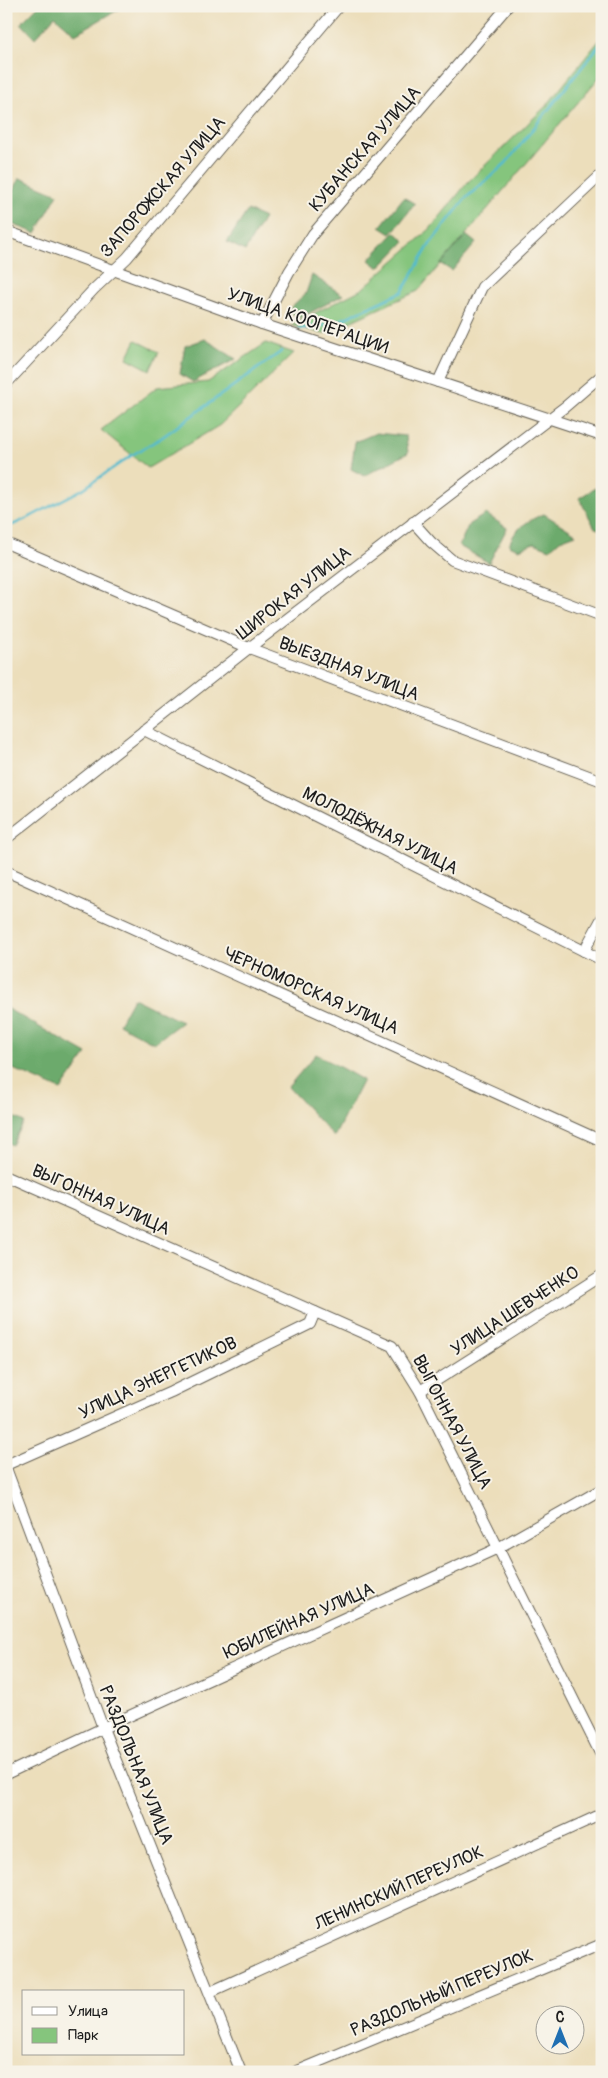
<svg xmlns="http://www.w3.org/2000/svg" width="608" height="2078" viewBox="0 0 608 2078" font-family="Pangolin,sans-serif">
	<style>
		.green { fill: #85c57d; stroke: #50704c }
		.forest { fill: #6caa6c; stroke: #446344 }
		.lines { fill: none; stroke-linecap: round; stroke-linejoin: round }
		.stream { stroke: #52bbcf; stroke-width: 2.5 }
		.minor-casing { stroke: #656054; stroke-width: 12 }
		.minor { stroke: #fff; stroke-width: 10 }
		.labels { text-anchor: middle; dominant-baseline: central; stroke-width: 4; stroke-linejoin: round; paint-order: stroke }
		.street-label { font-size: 18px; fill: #1c1c1c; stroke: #f7f3e8 }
	</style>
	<rect width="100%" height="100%" fill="#f7f3e8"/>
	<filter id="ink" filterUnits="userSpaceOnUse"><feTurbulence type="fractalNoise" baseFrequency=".02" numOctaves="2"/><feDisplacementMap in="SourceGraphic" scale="10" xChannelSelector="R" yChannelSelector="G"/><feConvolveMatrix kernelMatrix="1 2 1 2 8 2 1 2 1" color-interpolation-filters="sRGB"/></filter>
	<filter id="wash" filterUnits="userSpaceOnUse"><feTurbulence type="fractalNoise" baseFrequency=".0096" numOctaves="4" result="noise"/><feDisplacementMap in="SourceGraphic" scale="20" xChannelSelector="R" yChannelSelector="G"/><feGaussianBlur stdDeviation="1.12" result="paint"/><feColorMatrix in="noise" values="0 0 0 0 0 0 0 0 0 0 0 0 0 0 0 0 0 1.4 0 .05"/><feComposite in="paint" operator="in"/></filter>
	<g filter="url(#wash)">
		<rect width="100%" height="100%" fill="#ecdebb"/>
		<g class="green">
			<polygon points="602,37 602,74 418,291 323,334 291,325 362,289 430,229 468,182 547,105"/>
			<polygon points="136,340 159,352 150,370 127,358"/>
			<polygon points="266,343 294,353 220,425 148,468 101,430 157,387 208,382"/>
		</g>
		<g class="forest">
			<polygon points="38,6 125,6 75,34 55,16 35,38 21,23"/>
			<polygon points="20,178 58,194 36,233 6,222 6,203"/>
			<polygon points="404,197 415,204 391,234 380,227"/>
			<polygon points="248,210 264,218 245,251 227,242"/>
			<polygon points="395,232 405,241 379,268 369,260"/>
			<polygon points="466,235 476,243 452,271 441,264"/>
			<polygon points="312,275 343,295 300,318 287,311 306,293"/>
			<polygon points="205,339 236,359 193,382 180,374 185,346"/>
			<polygon points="376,433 406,436 408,453 364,476 351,469 355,442"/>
			<polygon points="595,488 602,492 602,530 595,528 579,498"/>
			<polygon points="486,514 507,528 489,563 459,546 469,524"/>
			<path d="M544 514 576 534 560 540 550 549 534 543 519 549 509 545C514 529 528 520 544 514Z"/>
			<polygon points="133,998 182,1022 154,1043 119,1024"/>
			<polygon points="6,1008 87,1054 61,1090 6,1066"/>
			<polygon points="316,1054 363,1080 334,1137 288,1087"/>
			<polygon points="6,1113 24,1122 12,1145 6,1142"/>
		</g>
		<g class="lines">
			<g class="stream">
				<polyline points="298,329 332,324 402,292 430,244 466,198 506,163 602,42"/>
				<polyline points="6,528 30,517 83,489 132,455 161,438 282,351"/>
			</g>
		</g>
	</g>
	<g filter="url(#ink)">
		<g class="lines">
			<defs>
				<g id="minor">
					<polyline points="6,231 262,324 602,436"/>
					<polyline points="262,324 289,272 313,234 508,6"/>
					<polyline points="438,382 482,287 602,174"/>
					<polyline points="6,384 94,289 127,258 339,6"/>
					<polyline points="413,522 431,542 452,560 602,616"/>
					<polyline points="6,543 249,648 602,781"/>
					<polyline points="144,730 602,960"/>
					<polyline points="6,839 249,648 566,406 602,375"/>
					<polyline points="6,871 602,1141"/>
					<polyline points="584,951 602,918"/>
					<polyline points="6,1175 392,1346 420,1391 602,1757"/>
					<polyline points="420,1391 602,1275"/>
					<polyline points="6,1465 171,1392 310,1324 315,1312"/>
					<polyline points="6,1468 103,1728 241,2072"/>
					<polyline points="6,1774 103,1728 498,1548 602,1489"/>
					<polyline points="210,1992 602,1814"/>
					<polyline points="295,2072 602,1944"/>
				</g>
			</defs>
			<use href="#minor" class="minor-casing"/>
			<use href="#minor" class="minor"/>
		</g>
	</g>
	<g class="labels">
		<g class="street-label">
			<text transform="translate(365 149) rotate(-49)">КУБАНСКАЯ УЛИЦА</text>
			<text transform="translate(163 187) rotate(-49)">ЗАПОРОЖСКАЯ УЛИЦА</text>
			<text transform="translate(308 321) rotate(19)">УЛИЦА КООПЕРАЦИИ</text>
			<text transform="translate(294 593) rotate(-38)">ШИРОКАЯ УЛИЦА</text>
			<text transform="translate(349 669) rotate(21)">ВЫЕЗДНАЯ УЛИЦА</text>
			<text transform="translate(380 831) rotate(27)">МОЛОДЁЖНАЯ УЛИЦА</text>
			<text transform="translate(311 991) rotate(24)">ЧЕРНОМОРСКАЯ УЛИЦА</text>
			<text transform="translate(101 1200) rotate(24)">ВЫГОННАЯ УЛИЦА</text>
			<text transform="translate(515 1311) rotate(-33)">УЛИЦА ШЕВЧЕНКО</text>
			<text transform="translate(158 1378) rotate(-25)">УЛИЦА ЭНЕРГЕТИКОВ</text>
			<text transform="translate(452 1422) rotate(62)">ВЫГОННАЯ УЛИЦА</text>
			<text transform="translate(299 1621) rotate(-24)">ЮБИЛЕЙНАЯ УЛИЦА</text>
			<text transform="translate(136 1765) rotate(68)">РАЗДОЛЬНАЯ УЛИЦА</text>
			<text transform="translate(399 1888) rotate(-24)">ЛЕНИНСКИЙ ПЕРЕУЛОК</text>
			<text transform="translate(442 1993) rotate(-23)">РАЗДОЛЬНЫЙ ПЕРЕУЛОК</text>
		</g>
	</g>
	<rect width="608" height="2078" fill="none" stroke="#f7f3e8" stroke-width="25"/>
	<rect x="22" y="1990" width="162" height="65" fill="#f7f3e8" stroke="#9f9d96"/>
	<rect x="32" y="2007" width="25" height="8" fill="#ffffff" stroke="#9f9d96"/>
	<text x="68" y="2016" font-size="15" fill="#1c1c1c">Улица</text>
	<rect x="32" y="2028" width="25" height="15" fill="#85c57d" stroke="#9f9d96"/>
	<text x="68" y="2040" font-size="15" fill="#1c1c1c">Парк</text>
	<g transform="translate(560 2030)"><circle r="24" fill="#f7f3e8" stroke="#9f9d96"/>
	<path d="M0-4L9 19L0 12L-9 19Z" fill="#1f6fb2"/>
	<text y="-8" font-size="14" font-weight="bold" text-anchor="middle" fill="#1c1c1c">С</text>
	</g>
</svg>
